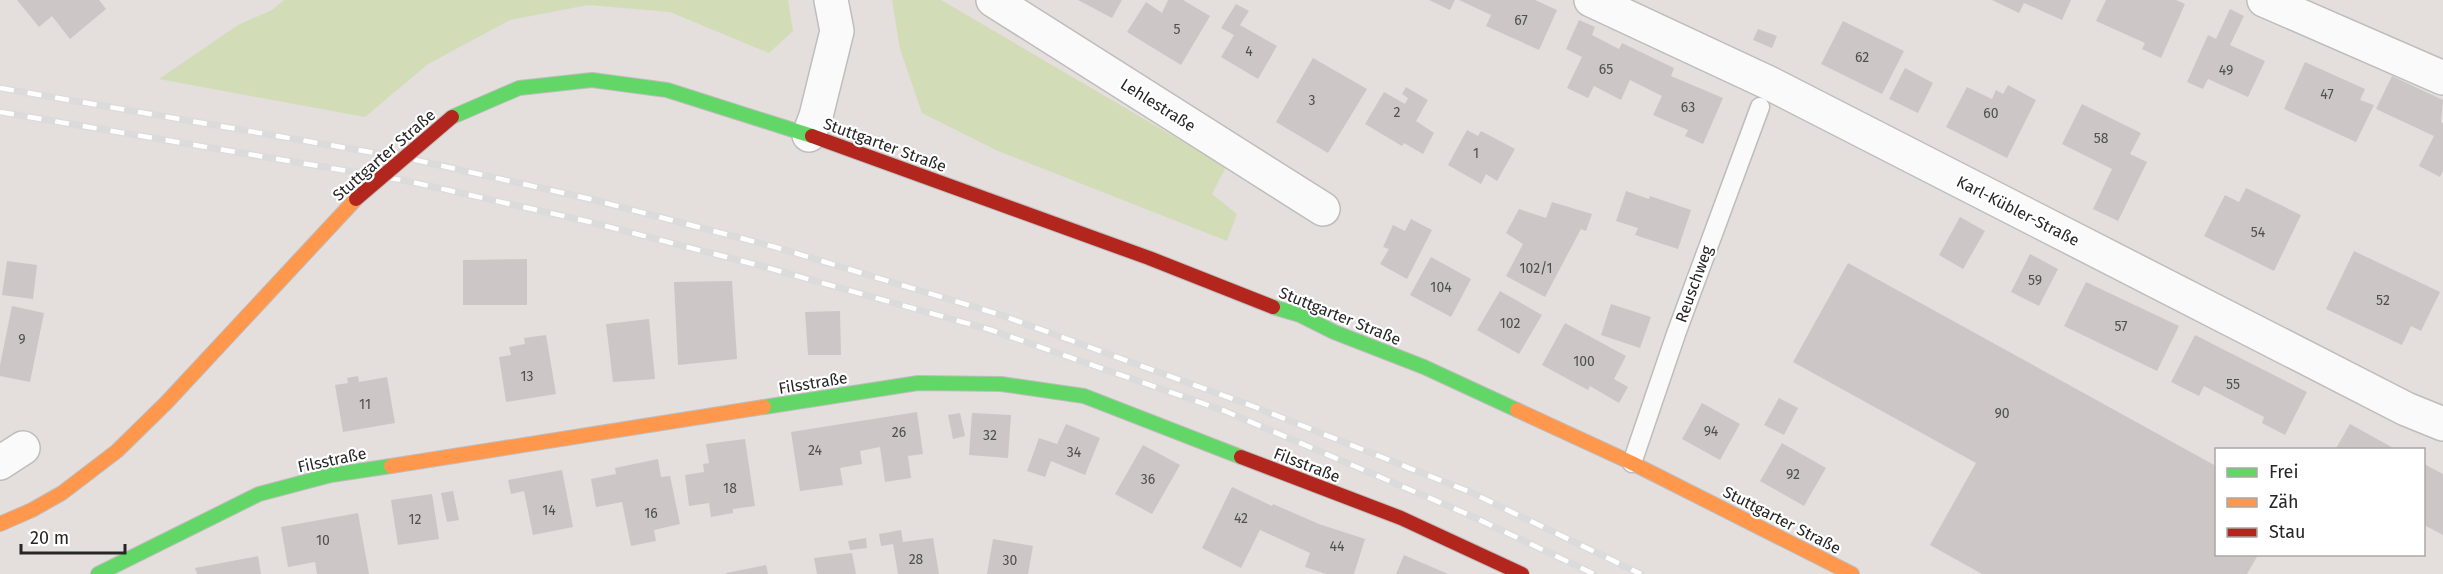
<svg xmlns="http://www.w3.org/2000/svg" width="2443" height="574" viewBox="0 0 2443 574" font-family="'Fira Sans',sans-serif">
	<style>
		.green { fill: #d2ddb7 }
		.building { fill: #ccc7c6 }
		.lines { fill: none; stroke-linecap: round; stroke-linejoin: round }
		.lane-casing { stroke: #bebdbd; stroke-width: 21 }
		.street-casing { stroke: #bebdbd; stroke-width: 36 }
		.fast-casing { stroke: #bebdbd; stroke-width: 16 }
		.slow-casing { stroke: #bebdbd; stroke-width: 16 }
		.jam-casing { stroke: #bebdbd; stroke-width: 16 }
		.lane { stroke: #fbfafa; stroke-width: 18 }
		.street { stroke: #fbfafa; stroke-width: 33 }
		.fast { stroke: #63d668; stroke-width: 14 }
		.slow { stroke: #ff974d; stroke-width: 14 }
		.jam { stroke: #b3261e; stroke-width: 14 }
		.rail-casing { stroke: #dcdbdc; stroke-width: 7 }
		.rail { stroke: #fff; stroke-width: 4.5; stroke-dasharray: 14; stroke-linecap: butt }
		.jam-bridge-casing { stroke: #bebbbb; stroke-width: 16; stroke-linecap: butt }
		.jam-bridge { stroke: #b3261e; stroke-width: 14 }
		.labels { text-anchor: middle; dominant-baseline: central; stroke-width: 4.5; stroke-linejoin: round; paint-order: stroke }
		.number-label { font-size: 14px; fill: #504f4f }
		.street-label { font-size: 16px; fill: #262626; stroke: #fff }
	</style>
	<rect width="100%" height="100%" fill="#e4dedc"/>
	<g class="green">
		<polygon points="284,0 788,0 793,31 769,53 670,12 588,5 510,20 428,64 365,117 159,79 238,25 272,10"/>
		<polygon points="892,0 941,0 1226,167 1212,194 1237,214 1227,241 998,151 922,113 900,49"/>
	</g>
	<g class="building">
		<polygon points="17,0 99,0 106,9 70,39 52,16 39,27"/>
		<polygon points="1078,0 1122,0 1112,18"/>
		<polygon points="1168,0 1183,0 1210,16 1181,65 1127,32 1146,2 1162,13"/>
		<polygon points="1429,0 1455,0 1450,10"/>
		<polygon points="1459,0 1535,0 1557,10 1539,50 1486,26 1491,15"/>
		<polygon points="1992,0 2071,0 2062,20 2024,3 2019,13"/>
		<polygon points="2106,0 2176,0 2185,4 2161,58 2142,49 2145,43 2096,21"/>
		<polygon points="1236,4 1249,11 1240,25 1277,46 1258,79 1221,57 1234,35 1221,28"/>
		<polygon points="2230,9 2244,16 2230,45 2265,61 2248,97 2208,79 2203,89 2187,82 2208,35 2216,39"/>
		<polygon points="1579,20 1595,27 1592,35 1619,49 1622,43 1674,68 1671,76 1723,98 1703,144 1685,136 1688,130 1653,115 1662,96 1630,80 1621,100 1594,86 1588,98 1567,88 1582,57 1566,49"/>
		<polygon points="1843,21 1904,51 1882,94 1821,64"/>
		<polygon points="1758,29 1777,36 1772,48 1753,40"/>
		<polygon points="1313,58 1367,89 1328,153 1276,122"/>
		<polygon points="2305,62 2365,89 2360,100 2374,105 2356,142 2284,109"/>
		<polygon points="1905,68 1933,83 1918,113 1889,99"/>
		<polygon points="2392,76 2443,100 2441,122 2443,123 2443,171 2440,177 2419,166 2434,136 2376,109"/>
		<polygon points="2008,85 2036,100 2007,158 1946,127 1967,87 1992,99 1996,90 2003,94"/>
		<polygon points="1406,87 1428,100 1416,121 1434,133 1423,154 1404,143 1402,146 1365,124 1384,92 1405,104 1408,98 1402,94"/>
		<polygon points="2082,104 2141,133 2130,154 2147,162 2118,221 2093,209 2112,169 2062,144"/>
		<polygon points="1467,130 1478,136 1481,131 1515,149 1497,181 1486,174 1481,184 1448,165"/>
		<polygon points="2246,188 2301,215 2274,271 2204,236 2225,195 2239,202"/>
		<polygon points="1626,191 1649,199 1650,196 1691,210 1678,249 1635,235 1638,228 1616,221"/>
		<polygon points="1552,202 1592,214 1586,231 1581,229 1545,297 1506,276 1523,244 1506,233 1519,209 1546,218"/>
		<polygon points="1960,217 1985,231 1963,269 1939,255"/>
		<polygon points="1411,219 1432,230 1407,279 1380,264 1389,249 1383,247 1393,225 1405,231"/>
		<polygon points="2354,251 2440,292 2421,331 2411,326 2402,345 2326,309"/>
		<polygon points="2030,254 2058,269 2039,306 2011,292"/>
		<polygon points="1431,257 1471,279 1451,317 1410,295"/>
		<polygon points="527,259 527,305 463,305 463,260"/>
		<polygon points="7,261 37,265 33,299 2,295"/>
		<polygon points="1848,263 2216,466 2216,554 2258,555 2247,574 1982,574 1930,545 1976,463 1793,362"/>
		<polygon points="732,281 737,359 678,365 674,282"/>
		<polygon points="2086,282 2179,326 2157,371 2064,326"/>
		<polygon points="1500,291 1542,315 1519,354 1477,330"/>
		<polygon points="1611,304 1651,317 1640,348 1601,335"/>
		<polygon points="12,306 44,313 30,382 0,376 0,365"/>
		<polygon points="840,311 841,355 808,355 805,312"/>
		<polygon points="649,319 655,379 613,382 606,324"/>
		<polygon points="1565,323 1626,356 1614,379 1628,387 1619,403 1590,386 1588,390 1542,365"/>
		<polygon points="546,335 556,394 506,402 499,357 511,355 509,347 525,344 524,338"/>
		<polygon points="2195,335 2307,392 2285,435 2262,423 2264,417 2204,386 2199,396 2171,382"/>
		<polygon points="358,376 359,382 387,377 395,423 343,432 335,385 348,383 347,378"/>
		<polygon points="1779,398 1798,408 1784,435 1764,425"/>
		<polygon points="1702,403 1740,424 1720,460 1682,439"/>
		<polygon points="917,412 923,454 908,456 911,478 885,482 880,447 860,451 862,464 840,468 843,485 800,491 791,432"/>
		<polygon points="960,413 965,436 953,439 948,415"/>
		<polygon points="972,413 1011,415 1008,458 969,455"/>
		<polygon points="1066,424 1100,438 1085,475 1051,461 1045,477 1027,471 1039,438 1057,444"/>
		<polygon points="2350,424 2397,450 2335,450"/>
		<polygon points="745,439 755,506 733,509 733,513 711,517 709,503 689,506 685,475 704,472 703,464 709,463 706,444"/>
		<polygon points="1782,443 1826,468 1804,506 1760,481"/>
		<polygon points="1143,445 1180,465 1152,514 1115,494"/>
		<polygon points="658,459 661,477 670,476 680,524 654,530 656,541 631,546 622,502 596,507 591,479 616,474 615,468"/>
		<polygon points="2424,464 2443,474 2443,535 2424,525"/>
		<polygon points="562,470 573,527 533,535 524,491 511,494 508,480"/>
		<polygon points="1232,487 1272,506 1273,504 1319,524 1365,539 1354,574 1326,574 1305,567 1310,553 1260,530 1241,568 1202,548"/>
		<polygon points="453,491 459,520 447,522 441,493"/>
		<polygon points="432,494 439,539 398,545 391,500"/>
		<polygon points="358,513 369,574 317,574 315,562 288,567 281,527"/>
		<polygon points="901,530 903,542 933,538 939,574 898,574 893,544 881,546 879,534"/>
		<polygon points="866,538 867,548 850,550 848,541"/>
		<polygon points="993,539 1033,546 1028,574 987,574"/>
		<polygon points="852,553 856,574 817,574 814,558"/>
		<polygon points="1404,555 1448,574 1396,574"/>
		<polygon points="258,556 261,574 197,574 195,568"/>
		<polygon points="766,565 768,574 726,574 726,573"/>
	</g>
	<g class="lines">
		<defs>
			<polyline id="lane" points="1632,463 1676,334 1760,107"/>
			<g id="street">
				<polyline points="993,0 1323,209"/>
				<polyline points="1591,0 1769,83 2406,409 2443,424"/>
				<polyline points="2264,0 2443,78"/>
				<polyline points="809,135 816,116 837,31 831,0"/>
				<polyline points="0,463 23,448"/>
			</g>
			<g id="fast">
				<polyline points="452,117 519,88 592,80 667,90 812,136"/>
				<polyline points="1273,307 1300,315 1334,332 1424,367 1517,410"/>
				<polyline points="764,407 918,383 1001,384 1084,396 1241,457"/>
				<polyline points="98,574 259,494 331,475 391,466"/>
			</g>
			<g id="slow">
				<polyline points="1517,410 1632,463 1852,574"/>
				<polyline points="391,466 764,407"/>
				<polyline points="0,524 32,510 62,493 117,451 166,403 356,199"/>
			</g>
			<g id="jam">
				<polyline points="812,136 1149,258 1273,307"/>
				<polyline points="1241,457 1401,518 1522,574"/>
			</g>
		</defs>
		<use href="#lane" class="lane-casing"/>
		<use href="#street" class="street-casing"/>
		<use href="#fast" class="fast-casing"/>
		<use href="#slow" class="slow-casing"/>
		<use href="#jam" class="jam-casing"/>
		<use href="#lane" class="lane"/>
		<use href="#street" class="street"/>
		<use href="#fast" class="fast"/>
		<use href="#slow" class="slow"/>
		<use href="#jam" class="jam"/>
		<defs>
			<g id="rail">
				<polyline points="0,88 416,160 590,199 775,247 998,314 1255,407 1470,492 1641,574"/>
				<polyline points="0,112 407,181 586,221 765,267 991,330 1225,411 1467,514 1594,574"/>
			</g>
		</defs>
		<use href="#rail" class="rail-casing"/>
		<use href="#rail" class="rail"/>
		<defs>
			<polyline id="jam-bridge" points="356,199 452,117"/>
		</defs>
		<use href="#jam-bridge" class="jam-bridge-casing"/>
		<use href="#jam-bridge" class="jam-bridge"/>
	</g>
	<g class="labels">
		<g class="number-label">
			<text x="1521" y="20">67</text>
			<text x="1177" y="29">5</text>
			<text x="1249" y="51">4</text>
			<text x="1862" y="57">62</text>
			<text x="1606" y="69">65</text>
			<text x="2226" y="70">49</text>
			<text x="2327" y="94">47</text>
			<text x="1312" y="100">3</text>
			<text x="1688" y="107">63</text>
			<text x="1397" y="112">2</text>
			<text x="1991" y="113">60</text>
			<text x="2101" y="138">58</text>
			<text x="1476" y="153">1</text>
			<text x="2258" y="232">54</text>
			<text x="1536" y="268">102/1</text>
			<text x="2035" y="280">59</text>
			<text x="1441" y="287">104</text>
			<text x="2383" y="300">52</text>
			<text x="1510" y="323">102</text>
			<text x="2121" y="326">57</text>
			<text x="22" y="339">9</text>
			<text x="1584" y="361">100</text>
			<text x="527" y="376">13</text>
			<text x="2233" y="384">55</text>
			<text x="365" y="404">11</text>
			<text x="2002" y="413">90</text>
			<text x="1711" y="431">94</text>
			<text x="899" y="432">26</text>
			<text x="990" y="435">32</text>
			<text x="815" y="450">24</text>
			<text x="1074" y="452">34</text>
			<text x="1793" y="474">92</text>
			<text x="1148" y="479">36</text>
			<text x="730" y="488">18</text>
			<text x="549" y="510">14</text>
			<text x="651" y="513">16</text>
			<text x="1241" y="518">42</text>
			<text x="415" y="519">12</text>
			<text x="323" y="540">10</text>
			<text x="1337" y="546">44</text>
			<text x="916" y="559">28</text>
			<text x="1010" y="560">30</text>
		</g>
		<g class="street-label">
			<text transform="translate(1158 105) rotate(32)">Lehlestraße</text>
			<text transform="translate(885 145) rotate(20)">Stuttgarter Straße</text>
			<text transform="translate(384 155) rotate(-41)">Stuttgarter Straße</text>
			<text transform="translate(2018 211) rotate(27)">Karl-Kübler-Straße</text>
			<text transform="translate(1694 284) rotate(-70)">Reuschweg</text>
			<text transform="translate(1340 316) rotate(22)">Stuttgarter Straße</text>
			<text transform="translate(813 383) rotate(-9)">Filsstraße</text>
			<text transform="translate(332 460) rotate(-12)">Filsstraße</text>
			<text transform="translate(1307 465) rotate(21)">Filsstraße</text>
			<text transform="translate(1782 520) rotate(27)">Stuttgarter Straße</text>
		</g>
	</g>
	<rect x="2215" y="448" width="210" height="108" fill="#ffffff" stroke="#a8a8a8" stroke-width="1.5"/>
	<rect x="2227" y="468" width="30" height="9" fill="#63d668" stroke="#a8a8a8" stroke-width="1.5"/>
	<text x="2269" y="478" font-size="18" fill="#262626">Frei</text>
	<rect x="2227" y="498" width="30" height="9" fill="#ff974d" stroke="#a8a8a8" stroke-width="1.5"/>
	<text x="2269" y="508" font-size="18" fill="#262626">Zäh</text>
	<rect x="2227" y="528" width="30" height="9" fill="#b3261e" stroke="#a8a8a8" stroke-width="1.5"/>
	<text x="2269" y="538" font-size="18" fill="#262626">Stau</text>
	<path d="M21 544v9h104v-9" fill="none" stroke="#262626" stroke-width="3"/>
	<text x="30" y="544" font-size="18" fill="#262626" stroke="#ffffff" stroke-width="4.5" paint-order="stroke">20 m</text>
</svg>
